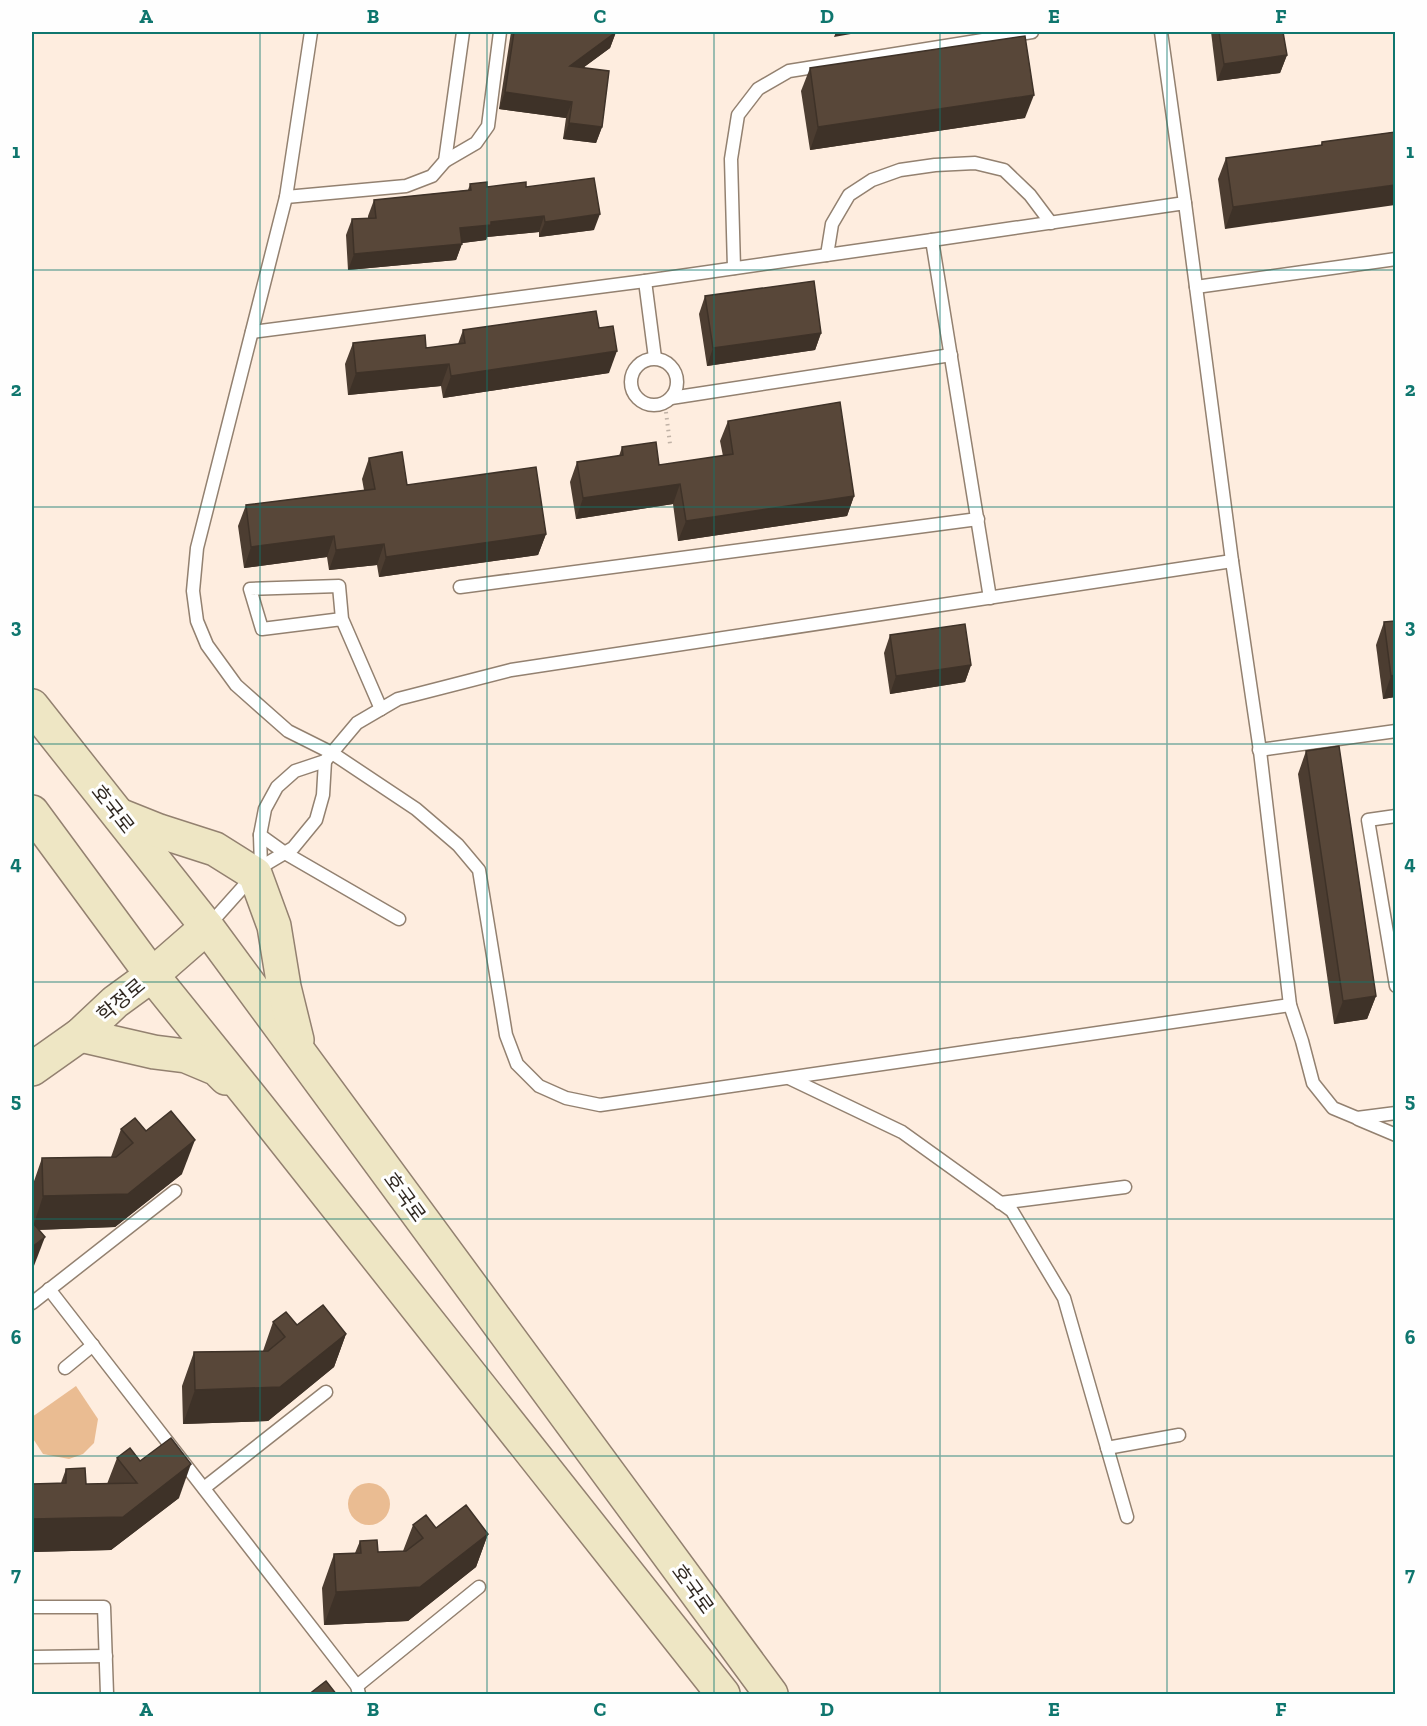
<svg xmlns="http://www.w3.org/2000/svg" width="1427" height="1726" viewBox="0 0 1427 1726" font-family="'Zilla Slab','Noto Sans KR',serif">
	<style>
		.green { fill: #eabc92 }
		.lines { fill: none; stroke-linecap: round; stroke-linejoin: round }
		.lane-casing { stroke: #938170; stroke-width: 15 }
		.secondary-casing { stroke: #938170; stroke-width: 36 }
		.path { stroke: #c0b2a6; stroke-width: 4; stroke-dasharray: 1.5 4.5; stroke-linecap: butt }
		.lane { stroke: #fff; stroke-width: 12 }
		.secondary { stroke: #eee6c4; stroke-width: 33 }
		.wall { fill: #4c3d31 }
		.shaded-wall { fill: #3e3228 }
		.building { fill: #584739; stroke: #3e3228; stroke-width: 1.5 }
		.grid { fill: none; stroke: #0f766e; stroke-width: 1.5; stroke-opacity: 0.55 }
		.labels { text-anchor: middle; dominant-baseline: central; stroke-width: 6; stroke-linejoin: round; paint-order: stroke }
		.street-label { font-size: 20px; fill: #302821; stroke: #fefefe }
		.neatline { fill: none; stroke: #0f766e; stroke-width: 2 }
		.grid-label { font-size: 20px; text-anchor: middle; font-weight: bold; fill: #0f766e }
	</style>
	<rect width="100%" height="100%" fill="#feeddf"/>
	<g class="green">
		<polygon points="76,1386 98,1419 94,1443 83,1454 69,1459 43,1454 32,1437 32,1417"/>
		<circle cx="369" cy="1504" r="21"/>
	</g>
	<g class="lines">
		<defs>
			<g id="lane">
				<polyline points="311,32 286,197 197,548 193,591 197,621 207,645 236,685 288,731 332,753 416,809 458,845 479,870 506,1035 517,1064 539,1086 566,1098 600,1105 1290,1005"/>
				<polyline points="1161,32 1185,203"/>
				<polyline points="445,161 476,143 488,126 500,32"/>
				<polyline points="286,197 406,186 432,176 445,161 463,32"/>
				<polyline points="932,240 1185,203 1232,561 1260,751 1290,1005 1302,1041 1313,1083 1333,1108 1357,1118 1396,1113"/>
				<polyline points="827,255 832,224 849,195 872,180 900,170 935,165 975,163 1004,170 1030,195 1051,223"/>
				<polyline points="734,268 731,159 738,115 758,89 789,71 1032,32"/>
				<polyline points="645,281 655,358"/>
				<polyline points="1196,287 1396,259"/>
				<polyline points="252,332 645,281 932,240 990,598"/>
				<circle cx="654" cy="382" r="23"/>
				<polyline points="671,398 951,355"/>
				<polyline points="460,587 978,519"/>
				<polyline points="342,619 262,629 250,589 339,586 342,619 381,709"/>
				<polyline points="1259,750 1396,731"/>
				<polyline points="1396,816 1368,820 1396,986"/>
				<polyline points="260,835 285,853 399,919"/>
				<polyline points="261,867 260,835 265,809 277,787 295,771 325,761 357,723 398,699 511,670 1232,561"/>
				<polyline points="209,925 261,867 293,848 316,820 323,795 325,761"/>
				<polyline points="789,1078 902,1132 1012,1211 1064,1298 1127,1517"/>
				<polyline points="1358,1119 1396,1135"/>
				<polyline points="1000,1203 1125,1187"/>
				<polyline points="49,1289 357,1686 359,1694"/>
				<polyline points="32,1303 175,1191"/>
				<polyline points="65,1368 93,1345"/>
				<polyline points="1107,1448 1179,1435"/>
				<polyline points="204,1488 326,1392"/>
				<polyline points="32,1607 104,1607 107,1694"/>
				<polyline points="32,1657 106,1656"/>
				<polyline points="357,1686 479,1587"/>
			</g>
			<g id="secondary">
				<polyline points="32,706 207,927 771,1694"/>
				<polyline points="32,812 152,975 256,1104 723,1694"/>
				<polyline points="119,815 159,831 215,849 255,874 274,926 284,987 297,1040"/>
				<polyline points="80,1035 154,1052 186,1056 217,1069 226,1078"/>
				<polyline points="32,1069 80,1035 115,1002 152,975 207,927"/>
			</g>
		</defs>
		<use href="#lane" class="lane-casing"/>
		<use href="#secondary" class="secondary-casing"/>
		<polyline class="path" points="666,412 670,444"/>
		<use href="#lane" class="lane"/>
		<use href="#secondary" class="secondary"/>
	</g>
	<g class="wall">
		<polygon points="511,32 616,32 610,48 584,67 602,127 596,143 563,139 566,118 499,109"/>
		<polygon points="1211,32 1283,32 1287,55 1280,73 1217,81"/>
		<polygon points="810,68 1025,118 810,150 801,91"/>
		<polygon points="1395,132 1225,229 1218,179 1226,158 1321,145 1322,142"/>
		<polygon points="470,184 487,187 526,187 594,230 539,237 539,232 487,237 486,240 462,243 456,260 348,270 346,235 352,219 368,218 368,216 374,200 468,190"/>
		<polygon points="705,296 821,333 815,350 707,366 699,314"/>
		<polygon points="599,328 609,373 443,398 441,386 348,395 345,364 353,343 426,348 458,344 463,330"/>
		<polygon points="728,421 854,496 847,516 678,541 673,504 576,519 570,482 577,462 619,456 622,447 659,465 723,456 720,441"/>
		<polygon points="369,458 407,485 546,534 538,555 379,577 377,565 329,570 327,557 244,568 238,526 246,505 364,490 362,479"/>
		<polygon points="1395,621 1395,697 1383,699 1376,645 1384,622"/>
		<polygon points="890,635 971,665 965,682 890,694 884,653"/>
		<polygon points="1306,751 1376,996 1367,1019 1334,1024 1298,774"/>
		<polygon points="121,1129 182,1174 115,1227 38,1230 32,1271 32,1187 42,1158 111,1157"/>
		<polygon points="273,1322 297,1325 346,1334 334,1367 268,1421 183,1424 182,1386 194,1352 263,1351"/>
		<polygon points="117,1458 140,1461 179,1498 111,1550 32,1552 32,1484 61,1483 66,1469 86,1484 107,1484"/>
		<polygon points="413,1525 488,1534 476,1567 408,1621 324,1625 322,1588 334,1554 355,1553 360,1541 378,1552 403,1551"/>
	</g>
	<g class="shaded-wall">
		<polygon points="616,32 610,48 564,82 570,66"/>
		<polygon points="836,32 862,32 834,37"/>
		<polygon points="1287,55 1280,73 1217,81 1224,64"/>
		<polygon points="505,92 572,102 566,118 499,109"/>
		<polygon points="1034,95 1025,118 810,150 818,127"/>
		<polygon points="569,123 602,127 596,143 563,139"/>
		<polygon points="1395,185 1395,205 1225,229 1233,207"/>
		<polygon points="600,214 594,230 539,237 545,222"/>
		<polygon points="544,216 539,232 487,237 486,240 455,244 460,228 491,222"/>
		<polygon points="462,244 456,260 348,270 354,254"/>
		<polygon points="821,333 815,350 707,366 713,348"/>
		<polygon points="617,351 609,373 443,398 451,376"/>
		<polygon points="449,364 441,386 348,395 356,373"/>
		<polygon points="680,484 673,504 576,519 583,498"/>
		<polygon points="854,496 847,516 678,541 686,521"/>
		<polygon points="546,534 538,555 379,577 386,557"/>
		<polygon points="334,536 327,557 244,568 251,547"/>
		<polygon points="384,544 377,565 329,570 336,550"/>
		<polygon points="971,665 965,682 890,694 896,676"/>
		<polygon points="1395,675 1395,697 1383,699 1391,676"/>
		<polygon points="1376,996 1367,1019 1334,1024 1343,1001"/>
		<polygon points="195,1140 182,1174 115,1227 32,1230 43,1196"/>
		<polygon points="45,1237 32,1271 32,1247"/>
		<polygon points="346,1334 334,1367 268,1421 183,1424 195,1390"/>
		<polygon points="191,1464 179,1498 111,1550 32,1552 32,1519"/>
		<polygon points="488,1534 476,1567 408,1621 324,1625 336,1592"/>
	</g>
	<g class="building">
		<polygon points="514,32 616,32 570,66 609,71 602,127 569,123 572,102 505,92"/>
		<polygon points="1219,32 1283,32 1287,55 1224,64"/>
		<polygon points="1025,36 1034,95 818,127 810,68"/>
		<polygon points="1395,132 1395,185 1233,207 1226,158 1322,145 1322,142"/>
		<polygon points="594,178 600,214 545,222 544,216 491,222 491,225 460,228 462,244 354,254 352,219 376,218 374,200 471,190 470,184 487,182 487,187 526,182 526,187"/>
		<polygon points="814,281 821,333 713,348 705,296"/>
		<polygon points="596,311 599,328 613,326 617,351 451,376 449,364 356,373 353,343 425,335 426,348 465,343 463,330"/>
		<polygon points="840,402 854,496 686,521 680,484 583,498 577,462 623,455 622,447 656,442 659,465 733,454 728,421"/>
		<polygon points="402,452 407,485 536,467 546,534 386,557 384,544 336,550 334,536 251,547 246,505 375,489 369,458"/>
		<polygon points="1395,621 1395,675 1391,676 1384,622"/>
		<polygon points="965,624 971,665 896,676 890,635"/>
		<polygon points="1339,746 1376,996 1343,1001 1306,751"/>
		<polygon points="171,1111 195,1140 128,1194 43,1196 42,1158 116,1157 133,1143 121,1129 135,1118 146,1131"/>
		<polygon points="32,1222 45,1237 32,1247"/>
		<polygon points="323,1305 346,1334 280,1387 195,1390 194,1352 268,1351 285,1337 273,1322 286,1312 297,1325"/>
		<polygon points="171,1438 191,1464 123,1517 32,1519 32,1484 66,1483 66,1469 85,1468 86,1484 137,1483 117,1458 130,1448 140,1461"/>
		<polygon points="466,1505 488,1534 420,1587 336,1592 334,1554 361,1553 360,1541 377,1540 378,1552 406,1551 423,1538 413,1525 426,1515 436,1528"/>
		<polygon points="326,1681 337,1695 308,1695"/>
	</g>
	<path class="grid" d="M260 32V1694M487 32V1694M714 32V1694M940 32V1694M1167 32V1694M32 270H1396M32 507H1396M32 744H1396M32 982H1396M32 1219H1396M32 1456H1396"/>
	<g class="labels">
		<g class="street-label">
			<text transform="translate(113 809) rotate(52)">호국로</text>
			<text transform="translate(121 1000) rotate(-40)">학정로</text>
			<text transform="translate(405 1197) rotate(54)">호국로</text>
			<text transform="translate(693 1589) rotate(54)">호국로</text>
		</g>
	</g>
	<rect width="1427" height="1726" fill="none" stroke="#fefefe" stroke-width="66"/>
	<rect x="33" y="33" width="1361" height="1660" class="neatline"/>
	<g class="grid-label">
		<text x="146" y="23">A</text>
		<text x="373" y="23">B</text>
		<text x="600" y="23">C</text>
		<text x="827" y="23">D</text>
		<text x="1054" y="23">E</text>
		<text x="1281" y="23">F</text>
		<text x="16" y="158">1</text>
		<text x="1410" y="158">1</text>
		<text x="16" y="396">2</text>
		<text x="1410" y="396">2</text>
		<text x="16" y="633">3</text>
		<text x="1410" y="633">3</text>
		<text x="16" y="870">4</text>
		<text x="1410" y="870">4</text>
		<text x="16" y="1107">5</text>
		<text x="1410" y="1107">5</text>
		<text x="16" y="1344">6</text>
		<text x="1410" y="1344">6</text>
		<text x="16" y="1581">7</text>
		<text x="1410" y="1581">7</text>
		<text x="146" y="1716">A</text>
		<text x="373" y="1716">B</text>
		<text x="600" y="1716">C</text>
		<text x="827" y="1716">D</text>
		<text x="1054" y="1716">E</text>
		<text x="1281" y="1716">F</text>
	</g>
</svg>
